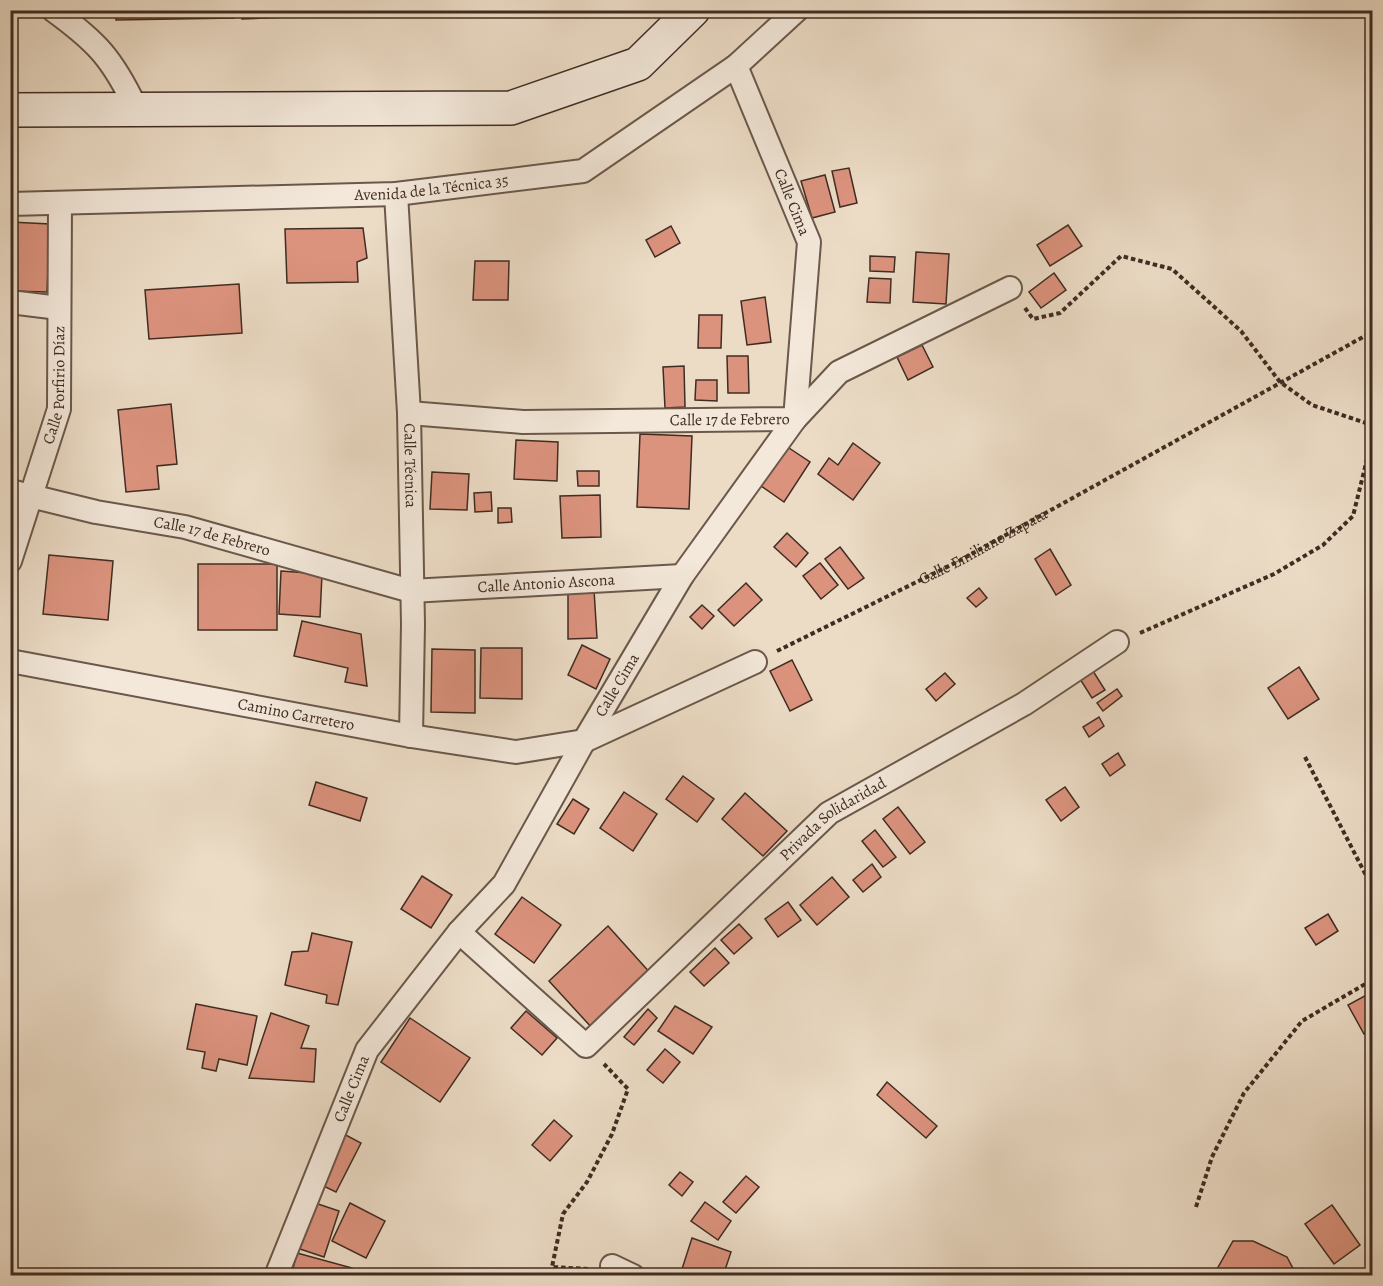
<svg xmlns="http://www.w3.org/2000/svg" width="1383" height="1286" viewBox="0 0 1383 1286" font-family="Alegreya,serif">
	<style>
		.building { fill: #dc937e; stroke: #402c22; stroke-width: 1.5 }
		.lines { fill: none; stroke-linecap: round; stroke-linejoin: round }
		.street-casing { stroke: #6b584b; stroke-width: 26 }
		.secondary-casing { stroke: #402c22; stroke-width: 36 }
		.path { stroke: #402c22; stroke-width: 4; stroke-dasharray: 4.5 3; stroke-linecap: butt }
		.street { stroke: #f3e8da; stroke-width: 22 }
		.secondary { stroke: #f3e8da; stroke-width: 33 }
		.labels { text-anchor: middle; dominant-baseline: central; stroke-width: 6; stroke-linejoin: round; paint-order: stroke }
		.street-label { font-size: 16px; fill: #402c22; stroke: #f3e8da }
	</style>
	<rect width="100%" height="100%" fill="#ecdcc6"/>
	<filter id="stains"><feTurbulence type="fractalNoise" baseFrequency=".00333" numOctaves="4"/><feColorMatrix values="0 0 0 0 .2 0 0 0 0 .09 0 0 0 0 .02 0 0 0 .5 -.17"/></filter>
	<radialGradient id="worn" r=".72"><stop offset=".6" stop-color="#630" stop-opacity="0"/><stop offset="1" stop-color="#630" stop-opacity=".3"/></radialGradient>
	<g class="building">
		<polygon points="116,10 234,10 234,18 116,20"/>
		<polygon points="242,10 421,10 421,11 242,19"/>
		<polygon points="849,168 857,203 840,207 832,171"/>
		<polygon points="825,175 835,212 812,218 801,181"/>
		<polygon points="10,222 50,224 47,292 10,291"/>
		<polygon points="1068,225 1082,246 1050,266 1037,245"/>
		<polygon points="671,226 680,243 655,257 646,240"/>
		<polygon points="363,228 367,258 357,262 358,282 287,283 285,229"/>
		<polygon points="916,252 949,254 946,304 913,302"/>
		<polygon points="870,256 895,257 894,272 870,271"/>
		<polygon points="475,261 509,261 508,300 473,300"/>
		<polygon points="1054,273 1066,290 1041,308 1029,292"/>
		<polygon points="869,278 891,279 890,303 867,302"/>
		<polygon points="239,284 242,333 149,339 145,290"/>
		<polygon points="765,297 771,342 747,345 741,301"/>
		<polygon points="699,315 722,315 721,348 698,348"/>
		<polygon points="922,345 933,367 908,380 897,357"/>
		<polygon points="727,356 748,356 749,393 728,393"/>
		<polygon points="684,366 685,407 665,408 663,367"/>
		<polygon points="696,380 717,380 717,401 695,400"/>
		<polygon points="171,404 177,464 157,466 159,489 126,492 118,410"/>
		<polygon points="640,434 692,436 689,509 637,507"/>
		<polygon points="516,440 558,442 557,481 514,479"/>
		<polygon points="853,443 880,463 853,500 818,474 829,458 838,465"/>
		<polygon points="786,446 810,462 784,502 761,486"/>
		<polygon points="577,471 599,471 599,486 578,486"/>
		<polygon points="432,472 469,474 467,510 430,509"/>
		<polygon points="491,492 492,511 475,512 474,493"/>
		<polygon points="600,495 601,537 562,538 560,496"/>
		<polygon points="498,508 511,508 512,522 498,523"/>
		<polygon points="787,533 808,553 796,567 774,547"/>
		<polygon points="840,547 864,578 848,589 825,559"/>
		<polygon points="1050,549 1071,585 1056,595 1035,559"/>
		<polygon points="49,555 113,561 108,620 43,614"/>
		<polygon points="820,563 838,585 821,599 803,576"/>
		<rect x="198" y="564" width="79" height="66"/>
		<polygon points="281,571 322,574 320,617 279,614"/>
		<polygon points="746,583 762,600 734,626 718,610"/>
		<polygon points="979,588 987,598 976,607 967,598"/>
		<polygon points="594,590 597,638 568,639 568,593"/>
		<polygon points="702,605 714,616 702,629 690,617"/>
		<polygon points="302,621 361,634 367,686 345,682 348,668 294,656"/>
		<polygon points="582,645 610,659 596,689 568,675"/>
		<polygon points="481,648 522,648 522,699 480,698"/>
		<polygon points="432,649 475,650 475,713 431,712"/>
		<polygon points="792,660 812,700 790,711 770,671"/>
		<polygon points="1299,667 1319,699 1288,719 1268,688"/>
		<polygon points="1093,671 1105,690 1092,698 1080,679"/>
		<polygon points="945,673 955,684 936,701 926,689"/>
		<polygon points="1117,689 1122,696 1103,711 1097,703"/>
		<polygon points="1099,717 1104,726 1089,737 1083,727"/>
		<polygon points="1118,753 1125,765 1110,776 1102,764"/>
		<polygon points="683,776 714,799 697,822 666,799"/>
		<polygon points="316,782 367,798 360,821 309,805"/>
		<polygon points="1065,787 1079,807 1061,821 1046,800"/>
		<polygon points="624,792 657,814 633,851 600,828"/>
		<polygon points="745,793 787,831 763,856 722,819"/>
		<polygon points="573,799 589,809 574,834 557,824"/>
		<polygon points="898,807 925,842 910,854 883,819"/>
		<polygon points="875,830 896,857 883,867 862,841"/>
		<polygon points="872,864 881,877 863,892 853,880"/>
		<polygon points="422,876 452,895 431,928 401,909"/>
		<polygon points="832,877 849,897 817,925 800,905"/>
		<polygon points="522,897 561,925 534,963 495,934"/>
		<polygon points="788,902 801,920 778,937 765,919"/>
		<polygon points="1328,914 1338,931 1316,945 1305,928"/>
		<polygon points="739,924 752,938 734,954 721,940"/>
		<polygon points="608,926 652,975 593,1029 549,981"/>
		<polygon points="312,933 352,942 338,1005 326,1003 327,995 285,985 292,952 308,951"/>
		<polygon points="715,948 729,963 704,986 690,972"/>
		<polygon points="1372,992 1372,1030 1364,1034 1348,1005"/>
		<polygon points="196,1004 257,1016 247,1065 219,1059 216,1071 202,1068 205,1052 187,1049"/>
		<polygon points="675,1006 712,1027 693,1054 658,1031"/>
		<polygon points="648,1009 657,1018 634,1045 624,1037"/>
		<polygon points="526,1011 557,1038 542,1055 511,1028"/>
		<polygon points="271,1013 309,1026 301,1048 316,1049 314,1082 249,1078"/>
		<polygon points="410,1018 470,1058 440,1102 381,1062"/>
		<polygon points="665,1049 680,1062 663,1083 647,1070"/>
		<polygon points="887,1082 937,1126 926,1138 877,1095"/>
		<polygon points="554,1120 572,1136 550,1161 532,1145"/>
		<polygon points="340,1132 361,1143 336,1192 315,1182"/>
		<polygon points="680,1172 693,1182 682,1196 669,1185"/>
		<polygon points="746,1176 759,1187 736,1213 723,1202"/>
		<polygon points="309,1201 339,1211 324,1257 294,1247"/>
		<polygon points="705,1202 731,1221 718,1240 691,1221"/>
		<polygon points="350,1203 385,1221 366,1258 332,1241"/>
		<polygon points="1332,1205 1360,1245 1334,1264 1305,1224"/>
		<polygon points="692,1238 731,1252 723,1276 702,1276 682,1269"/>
		<polygon points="1233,1241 1253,1241 1287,1257 1297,1276 1213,1276"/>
		<polygon points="297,1253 352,1268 350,1276 291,1276"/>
	</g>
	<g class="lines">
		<defs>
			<g id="street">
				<path d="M53 10C97 42 112 58 136 108"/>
				<path id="s2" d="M396 194 409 413 413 624 411 736"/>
				<path id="s3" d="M10 204 396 194 583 171 736 66 797 10"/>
				<polyline points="10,302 59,308"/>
				<path id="s4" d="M409 413 523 422 795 419 839 372 1010 288"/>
				<path id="s5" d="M10 491 96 512 185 527 411 591 682 576"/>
				<path id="s6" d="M10 561 59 409 60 203"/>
				<path id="s7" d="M10 661 411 736 516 752 584 741 755 662"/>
				<path id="s8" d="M459 932 586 1046 829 813 1024 704 1117 642"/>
				<polyline points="612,1266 633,1276"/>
				<path id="s9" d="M276 1276 367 1050 459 932 504 884 584 741 682 576 795 419 809 242 736 66"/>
			</g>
			<polyline id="secondary" points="10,110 511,108 638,64 693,10"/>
		</defs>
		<use href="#street" class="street-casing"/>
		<use href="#secondary" class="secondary-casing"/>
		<g class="path">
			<polyline points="1025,308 1033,319 1060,313 1121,256 1172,269 1241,331 1280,382 1312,405 1372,425"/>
			<polyline points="1140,633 1274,574 1323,545 1353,516 1372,439"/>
			<path id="s1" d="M777 651 959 561 1372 332"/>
			<polyline points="1305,757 1372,887"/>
			<polyline points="1196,1207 1212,1157 1244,1093 1302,1021 1372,980"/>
			<polyline points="588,1269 552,1267 563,1214 587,1182 612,1134 628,1089 604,1064"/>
		</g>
		<use href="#street" class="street"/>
		<use href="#secondary" class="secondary"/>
	</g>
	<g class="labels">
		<g class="street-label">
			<text stroke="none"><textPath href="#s3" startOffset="422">Avenida de la Técnica 35</textPath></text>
			<text transform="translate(792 202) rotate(68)">Calle Cima</text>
			<text stroke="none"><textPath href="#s6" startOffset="183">Calle Porfirio Díaz</textPath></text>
			<text stroke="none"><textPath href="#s4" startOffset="321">Calle 17 de Febrero</textPath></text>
			<text stroke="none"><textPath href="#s2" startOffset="272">Calle Técnica</textPath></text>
			<text stroke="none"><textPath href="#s5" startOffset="207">Calle 17 de Febrero</textPath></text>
			<text stroke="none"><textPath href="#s1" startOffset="231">Calle Emiliano Zapata</textPath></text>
			<text stroke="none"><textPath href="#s5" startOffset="549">Calle Antonio Ascona</textPath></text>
			<text stroke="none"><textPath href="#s9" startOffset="688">Calle Cima</textPath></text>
			<text stroke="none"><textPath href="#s7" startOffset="291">Camino Carretero</textPath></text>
			<text stroke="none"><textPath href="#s8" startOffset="507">Privada Solidaridad</textPath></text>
			<text stroke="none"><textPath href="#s9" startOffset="202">Calle Cima</textPath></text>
		</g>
	</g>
	<rect width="1383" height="1286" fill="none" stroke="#ecdcc6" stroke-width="36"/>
	<rect x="12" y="12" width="1359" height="1262" fill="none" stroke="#402c22" stroke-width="3"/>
	<rect x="18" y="18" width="1347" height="1250" fill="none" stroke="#402c22" stroke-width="1.5"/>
	<rect width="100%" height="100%" filter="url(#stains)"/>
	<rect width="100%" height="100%" fill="url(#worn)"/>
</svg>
